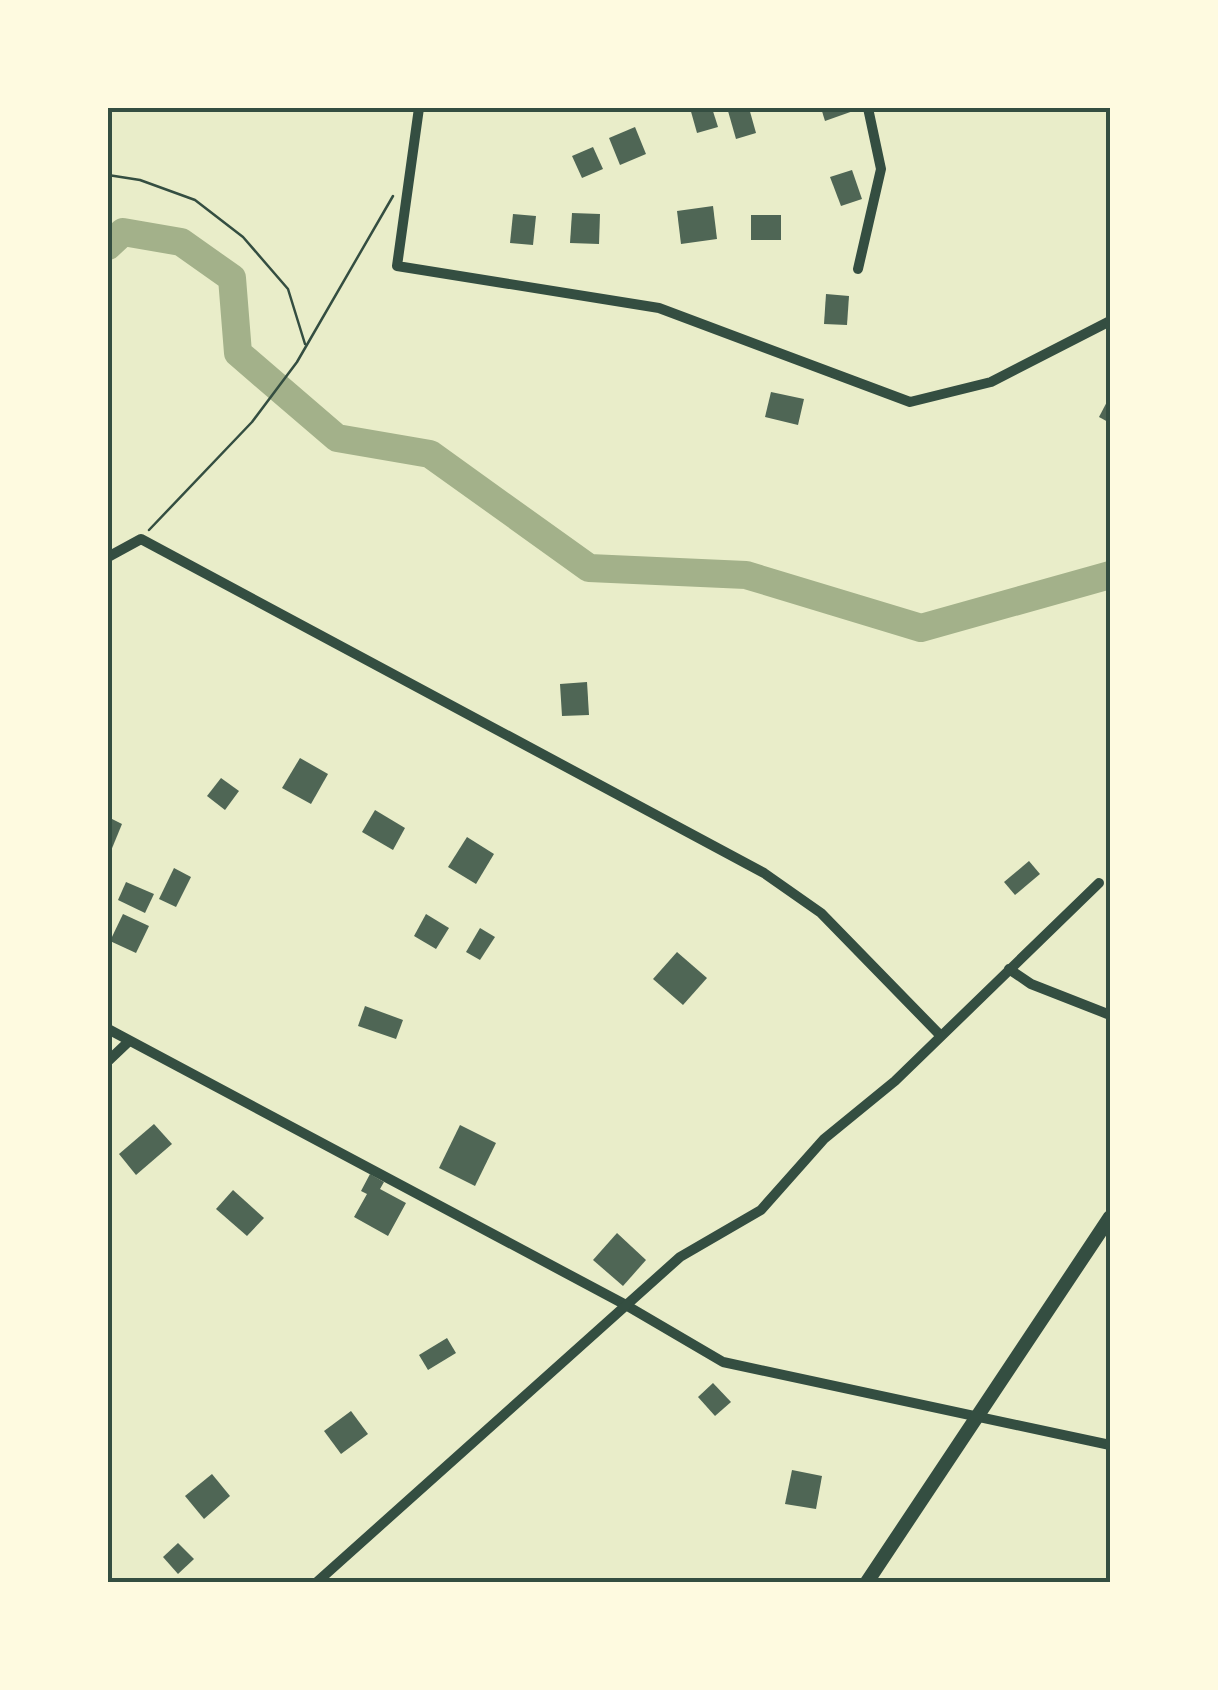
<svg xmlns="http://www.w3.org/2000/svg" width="1218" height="1690" viewBox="0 0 1218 1690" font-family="Inter,sans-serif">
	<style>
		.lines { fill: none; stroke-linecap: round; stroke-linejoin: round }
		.river { stroke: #a3b18a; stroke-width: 28 }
		.building { fill: #4f6655 }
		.path { stroke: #344e41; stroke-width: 2.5 }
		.minor { stroke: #344e41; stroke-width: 10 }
		.secondary { stroke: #344e41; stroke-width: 14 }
		.neatline { fill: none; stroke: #344e41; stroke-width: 4 }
	</style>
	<rect width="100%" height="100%" fill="#e9edc9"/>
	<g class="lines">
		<polyline class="river" points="108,246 123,232 181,242 232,278 238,353 337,438 430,454 589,568 746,575 921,628 1110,575"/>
	</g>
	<g class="building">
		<polygon points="690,108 712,108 718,127 697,133"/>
		<polygon points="749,108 756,133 736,139 728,111"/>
		<polygon points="821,108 855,108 856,110 825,121"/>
		<polygon points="635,127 646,154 620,165 609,138"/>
		<polygon points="593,147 603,169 582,178 572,156"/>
		<polygon points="852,170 862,199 841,206 830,177"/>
		<polygon points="713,206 717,239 681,244 677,211"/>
		<polygon points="572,213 600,214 599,244 570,243"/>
		<polygon points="513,214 536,216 533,245 510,243"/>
		<rect x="751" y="215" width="30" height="25"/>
		<polygon points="826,294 849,296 847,325 824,324"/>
		<polygon points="771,392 804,399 798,425 765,417"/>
		<polygon points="1110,396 1110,423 1099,417"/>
		<polygon points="587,682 589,715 562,716 560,684"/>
		<polygon points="300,758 328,774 311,804 282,788"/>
		<polygon points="221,778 239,791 225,810 207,796"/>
		<polygon points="375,810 405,828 393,850 362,832"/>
		<polygon points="108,817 122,824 108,858"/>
		<polygon points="467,837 494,854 476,884 448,867"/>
		<polygon points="1029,861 1040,874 1015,895 1004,882"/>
		<polygon points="174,868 191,877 176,907 159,899"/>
		<polygon points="126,882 154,894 145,913 118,900"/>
		<polygon points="123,914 149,926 136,953 110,941"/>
		<polygon points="426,914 449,928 436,949 414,936"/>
		<polygon points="480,928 495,937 480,960 466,952"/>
		<polygon points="677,952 707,978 683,1005 653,979"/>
		<polygon points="365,1006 403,1020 396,1039 358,1026"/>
		<polygon points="154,1124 172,1144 136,1175 119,1154"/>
		<polygon points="460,1125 496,1143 475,1186 439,1168"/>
		<polygon points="370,1174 384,1182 380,1189 406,1203 388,1236 354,1217 367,1194 361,1191"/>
		<polygon points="233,1190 264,1218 247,1236 216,1209"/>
		<polygon points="617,1233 646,1260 623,1286 593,1260"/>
		<polygon points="447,1338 456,1353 428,1370 419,1355"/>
		<polygon points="713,1383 731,1402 715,1416 698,1397"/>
		<polygon points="351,1411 368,1434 341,1454 324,1431"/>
		<polygon points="792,1470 822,1476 816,1509 785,1504"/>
		<polygon points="212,1474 230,1496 204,1519 185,1496"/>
		<polygon points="178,1543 194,1559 178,1574 163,1557"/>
	</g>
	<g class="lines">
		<g class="path">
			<polyline points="108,175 140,180 195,200 243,237 288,289 305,344"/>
			<polyline points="149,530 252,422 297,362 393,196"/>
		</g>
		<g class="minor">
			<polyline points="419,108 397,266 659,308 910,402 991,382 1110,321"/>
			<polyline points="858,269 881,169 868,108"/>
			<polyline points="108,557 141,539 764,873 821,913 939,1034"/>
			<polyline points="1009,969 1031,984 1110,1015"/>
			<polyline points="108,1029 624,1304 723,1362 1110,1445"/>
			<polyline points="108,1061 128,1042"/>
			<polyline points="317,1582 680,1257 761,1210 824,1139 895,1081 1099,883"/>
		</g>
		<polyline class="secondary" points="867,1582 1110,1217"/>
	</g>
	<rect width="1218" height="1690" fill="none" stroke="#fefae0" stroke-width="220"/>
	<rect x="110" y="110" width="998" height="1470" class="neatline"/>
</svg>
